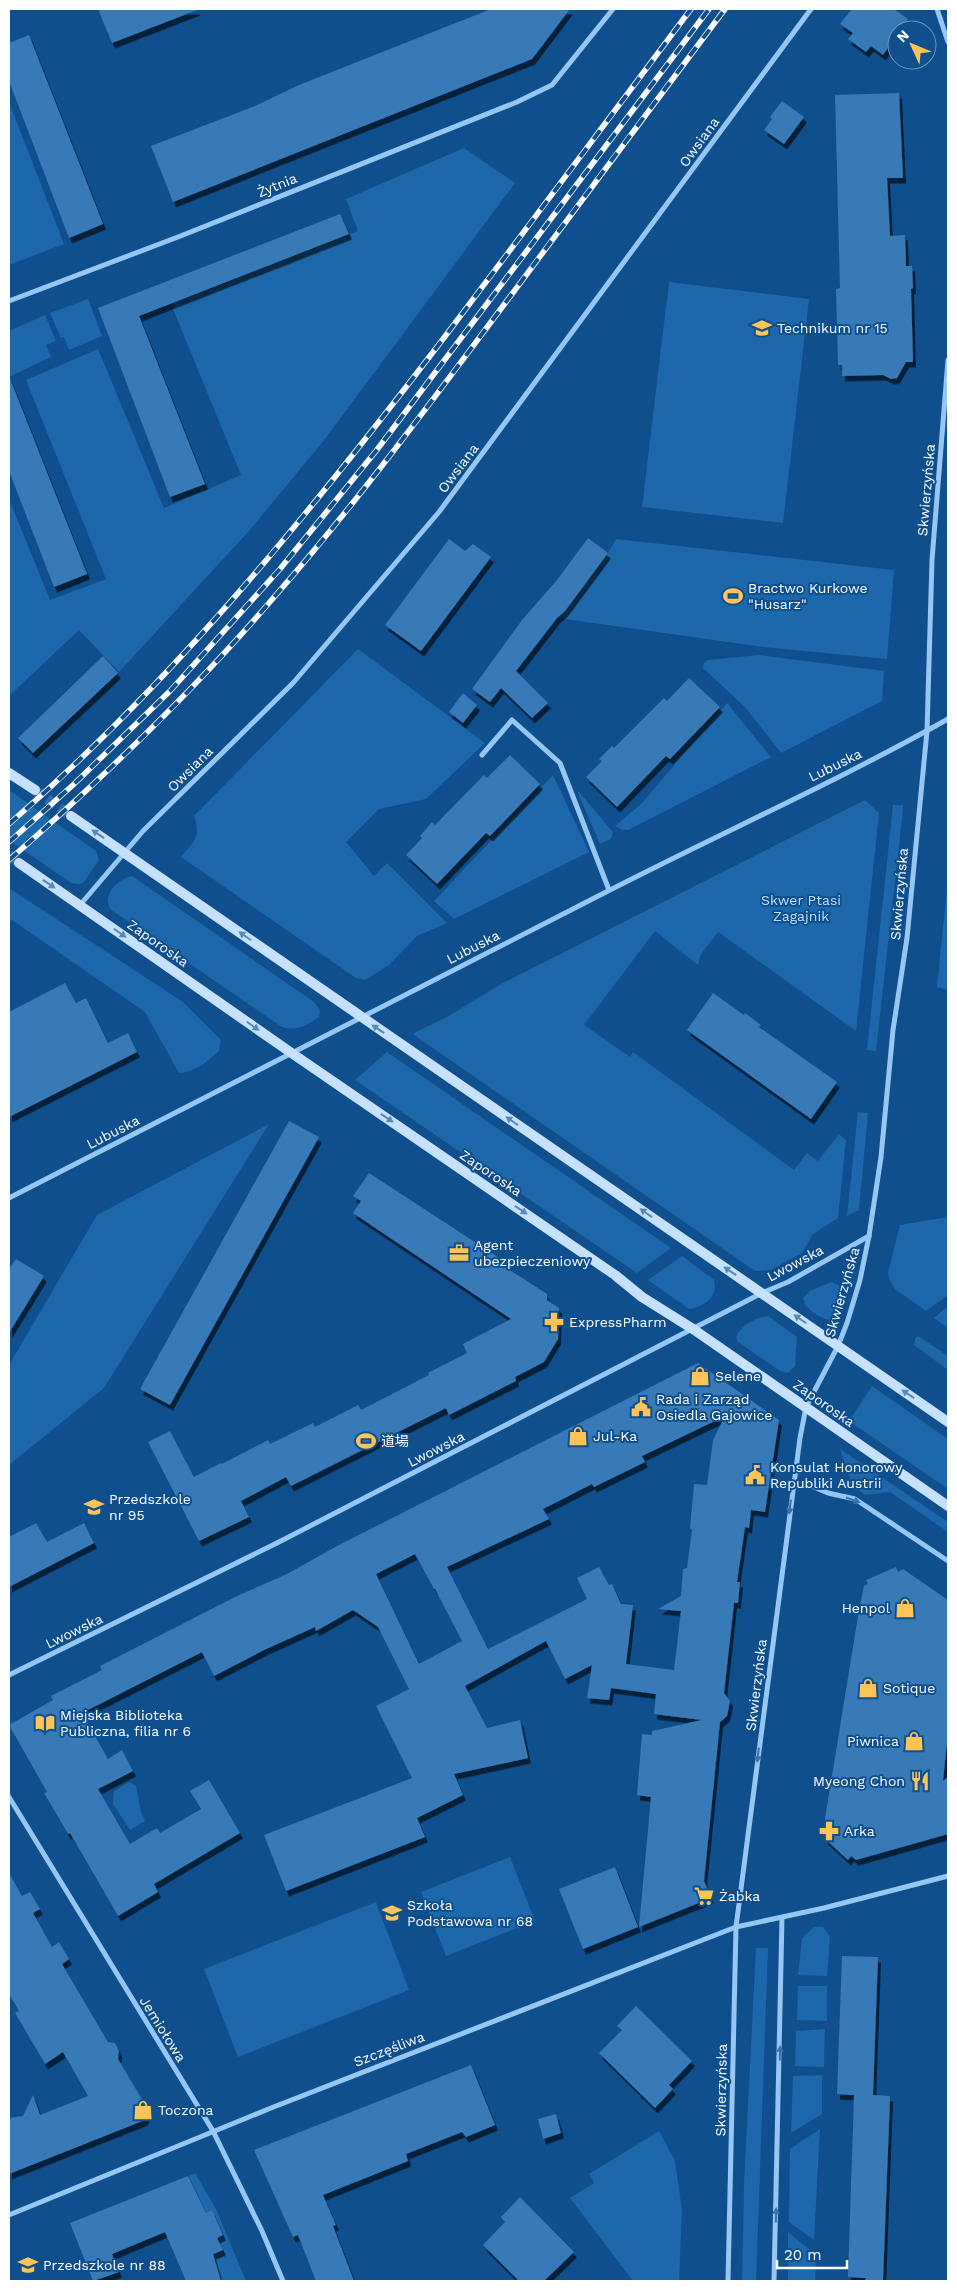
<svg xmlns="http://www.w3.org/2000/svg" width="957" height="2290" viewBox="0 0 957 2290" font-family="'Work Sans','Noto Sans SC',sans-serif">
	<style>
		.green { fill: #1d67ab }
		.building { fill: #3779b8; fill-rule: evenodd; filter: url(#shadow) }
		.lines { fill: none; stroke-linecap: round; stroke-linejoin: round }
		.secondary-tunnel { stroke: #33699f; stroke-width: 10; stroke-dasharray: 10 5; stroke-linecap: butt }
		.street { stroke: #96c6f3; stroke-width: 5 }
		.secondary { stroke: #c5e1fd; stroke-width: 10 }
		.rail-casing { stroke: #fff; stroke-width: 5.5 }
		.rail { stroke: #0f4f8e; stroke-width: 4; stroke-dasharray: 11; stroke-linecap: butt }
		.oneway { fill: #5889ba }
		.oneway2 { fill: #3873ac }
		.labels { text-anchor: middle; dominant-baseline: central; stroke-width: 4; stroke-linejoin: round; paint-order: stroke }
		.street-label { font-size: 14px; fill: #fff; stroke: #0f4f8e }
		.poi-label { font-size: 14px; fill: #fff; stroke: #0f4f8e; text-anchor: start }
		.park-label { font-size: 14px; fill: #bedffe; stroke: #0f4f8e }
	</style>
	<defs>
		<filter id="shadow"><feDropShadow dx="3" dy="5.5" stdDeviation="0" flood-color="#0009"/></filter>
	</defs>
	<rect width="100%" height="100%" fill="#0f4f8e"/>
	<g class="green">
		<polygon points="9,102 64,244 9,265"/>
		<polygon points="464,148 515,183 325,439 249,531 119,672 79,630 9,696 9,499 50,600 106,579 26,380 98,349 164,508 241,475 171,304 358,231 346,199"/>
		<polygon points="669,282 809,299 783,523 642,507"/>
		<polygon points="88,299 102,336 69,350 64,337 61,338 50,313"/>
		<polygon points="45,315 56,341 46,345 51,357 9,377 9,331"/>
		<polygon points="616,539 894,570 887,659 763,647 558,618 608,553"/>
		<path d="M358 649 485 743 426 799 379 809 346 842 374 876 387 863 447 923 417 936 389 965 365 980 356 978 181 857C194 840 202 838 194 816Z"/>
		<polygon points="759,655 884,671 882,701 781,753 745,707 703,668 704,663 708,660"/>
		<polygon points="727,703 771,757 628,830 622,830 615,826 641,804"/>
		<polygon points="553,775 589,852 454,919 434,901"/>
		<polygon points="9,790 96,851 99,860 84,882 80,884 71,883 9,840"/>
		<polygon points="577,791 579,792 613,832 611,839 600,844"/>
		<polygon points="865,800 879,813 856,1031 718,932 701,954 698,965 655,931 584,1025 630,1057 633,1052 794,1170 807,1153 818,1161 839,1134 846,1140 838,1218 813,1234 802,1253 771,1270 755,1271 414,1035 414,1033 447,1017 501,984"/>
		<polygon points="893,805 903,805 902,819 876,1051 867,1050"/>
		<path d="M132 876 314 1002 320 1010 319 1017C308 1025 295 1032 282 1027L110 909C102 894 118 879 132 876Z"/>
		<polygon points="948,878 948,990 937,987"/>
		<path d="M9 888 183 1002 221 1040 219 1051C209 1060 194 1073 179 1073L145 1012 12 920 9 922Z"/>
		<polygon points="387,1052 671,1248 637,1273 355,1080"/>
		<polygon points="858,1112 868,1113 859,1210 847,1216"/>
		<polygon points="269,1124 104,1388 9,1465 9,1365 97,1215"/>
		<polygon points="948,1217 948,1295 926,1311 895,1289 890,1281 888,1273 900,1225"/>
		<path d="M682 1256 714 1280C718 1298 705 1306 689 1309L648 1280Z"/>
		<path d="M831 1282 840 1286 837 1315 830 1320C821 1319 812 1312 805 1305L803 1298 810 1291Z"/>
		<polygon points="948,1306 948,1328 934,1318"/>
		<path d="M768 1316 797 1337 795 1366 788 1373 780 1371 738 1342 736 1337C740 1326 756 1317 768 1316Z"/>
		<polygon points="918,1336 948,1356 948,1370 914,1345 915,1338"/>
		<polygon points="872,1386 948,1439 948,1489 849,1421"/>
		<polygon points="840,1449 948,1522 948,1532 890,1492 865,1495 852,1485"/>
		<polygon points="129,1782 136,1786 141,1812 145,1821 130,1830 113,1804 114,1791"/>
		<polygon points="510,1857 535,1921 446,1956 421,1892"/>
		<polygon points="376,1902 409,1990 238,2057 204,1969"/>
		<polygon points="814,1927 823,1927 830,1937 827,1976 798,1975 802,1938"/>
		<polygon points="756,1948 768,1948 756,2281 742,2281 744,2183"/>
		<polygon points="798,1986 827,1986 827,2021 797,2020"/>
		<polygon points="825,2029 824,2067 795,2066 796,2031"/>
		<polygon points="822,2075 822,2114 791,2133 793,2076"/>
		<polygon points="820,2129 814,2240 789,2222 790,2149"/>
		<polygon points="659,2131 675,2161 682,2210 679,2281 633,2281 570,2198 594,2183 589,2174"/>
		<polygon points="195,2173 216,2209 246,2281 221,2281 213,2254 223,2250 217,2238 223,2235 212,2211 206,2213 189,2176"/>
		<polygon points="788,2232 816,2255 815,2281 788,2281"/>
	</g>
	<g class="building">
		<polygon points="98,9 197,9 197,10 112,43"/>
		<polygon points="491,9 570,9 532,59 173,202 151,146 255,106 299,85"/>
		<polygon points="852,9 894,9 908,19 900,30 897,30 897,35 883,55 871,46 866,52 848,39 853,33 840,24"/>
		<polygon points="29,35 103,224 69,238 9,81 9,43"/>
		<polygon points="899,93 903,178 887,178 890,236 905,235 906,266 912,266 913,288 911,289 913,362 906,362 897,378 891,379 883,375 842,376 842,365 838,365 836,289 840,288 835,95"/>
		<polygon points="782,101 804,117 784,144 764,130 772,119 770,117"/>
		<polygon points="340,214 349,234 139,316 205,484 170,497 98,308"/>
		<polygon points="9,376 87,574 54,587 9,471"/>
		<polygon points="588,538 608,553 565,611 557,618 516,671 548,703 532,718 501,688 490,702 472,689 522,620 557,580"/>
		<polygon points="449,539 465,551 473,544 491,557 421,651 385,625"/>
		<polygon points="103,656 118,673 33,753 18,738"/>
		<polygon points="689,678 720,707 670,759 666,756 617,807 586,777 602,761 599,759 612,746 614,748 664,698 667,701"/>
		<polygon points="463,693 477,705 463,723 449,712"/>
		<polygon points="510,755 540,784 490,836 486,833 437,884 406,855 422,838 420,836 432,822 435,825 484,775 487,778"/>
		<polygon points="65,983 76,1003 86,998 108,1043 128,1033 137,1052 9,1117 9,1012"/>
		<polygon points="713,993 744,1015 745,1013 761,1025 759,1027 837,1082 811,1119 687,1030"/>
		<polygon points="289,1121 319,1137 170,1405 140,1389"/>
		<polygon points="369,1173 507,1263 505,1267 547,1294 547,1300 559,1308 558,1339 544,1362 515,1377 516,1381 449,1415 446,1408 291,1486 286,1477 241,1501 249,1517 199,1541 148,1442 170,1431 194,1477 221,1463 222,1464 268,1440 270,1444 313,1423 315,1427 358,1405 361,1410 429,1375 428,1373 467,1353 463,1344 511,1319 353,1213 361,1201 353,1196"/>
		<polygon points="16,1259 44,1276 9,1333 9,1269"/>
		<path d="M698 1363 779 1420 765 1512 751 1510 749 1528 745 1527 737 1582H740L738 1603H734L724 1693 730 1701 727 1716 720 1722 704 1881 711 1898 639 1927 651 1797 637 1795 642 1734 652 1735V1731L702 1720 654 1714 656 1694 611 1688 609 1700 587 1698 592 1665 565 1679 546 1641 465 1686 487 1728 520 1720 528 1758 454 1774 463 1795 417 1818 425 1837 286 1891 264 1835 412 1778 376 1706 409 1689 378 1627 353 1610 316 1631 315 1627 264 1650 214 1676 202 1652 82 1713 108 1759 122 1750 133 1771 98 1789 130 1844 157 1828 160 1833 201 1809 190 1791 209 1780 240 1833 154 1884 158 1892 118 1916 70 1833 68 1834 44 1793 47 1792 9 1725 53 1700 51 1696 102 1670 100 1666 237 1596 287 1574 337 1546ZM725 1416 713 1440 707 1485 694 1484 690 1528 692 1530 687 1568 683 1569 681 1596 658 1609 681 1611 674 1670 626 1664 633 1605 621 1604 612 1584 609 1585 599 1567 577 1578 587 1599 488 1649 447 1567 549 1519 543 1509 592 1484 594 1487 645 1462 642 1456ZM415 1554 434 1589H435L462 1641 419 1664 376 1574Z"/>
		<polygon points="36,1523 47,1542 84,1523 94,1543 9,1587 9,1537"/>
		<polygon points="896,1567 898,1572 903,1569 948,1600 948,1732 943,1781 948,1777 948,1834 856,1860 851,1856 848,1860 824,1838 827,1835 823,1831 859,1610 864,1586 868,1584 866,1580"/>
		<polygon points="615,1867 638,1927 583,1949 559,1889"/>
		<polygon points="9,1873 22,1896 30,1892 40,1909 33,1913 52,1947 59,1942 69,1959 62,1964 108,2042 115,2043 119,2051 118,2059 149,2111 145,2120 9,2174 9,2118 23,2116 33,2095 40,2115 88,2096 63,2052 45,2064 15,2013 19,2011 9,1994"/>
		<polygon points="842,1956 878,1957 873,2095 890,2096 883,2281 865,2281 866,2278 848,2277 854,2095 837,2094"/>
		<polygon points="636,2006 692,2061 669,2085 673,2089 655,2108 599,2053 622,2030 617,2026"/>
		<polygon points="471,2065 495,2125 466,2137 462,2132 406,2154 408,2161 323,2195 336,2225 333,2226 354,2281 316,2281 298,2235 293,2237 254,2150"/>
		<polygon points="556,2114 561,2133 543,2139 538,2119"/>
		<polygon points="188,2176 206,2213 212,2210 223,2235 217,2238 223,2250 213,2254 221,2281 186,2281 165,2232 112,2254 119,2272 93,2281 70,2223"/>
		<polygon points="520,2197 574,2252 544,2281 519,2281 483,2245 505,2222 501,2217"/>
	</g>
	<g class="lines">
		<g class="secondary-tunnel">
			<polyline points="35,790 71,816"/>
			<polyline points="9,855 19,863"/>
		</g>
		<g class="street">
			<polyline points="937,9 948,42"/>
			<polyline points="9,301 178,237 517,102 552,85 613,9"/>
			<polyline points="482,755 512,720 560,763 609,890"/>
			<polyline points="80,905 143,831 293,683 439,512 811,9"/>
			<path d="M9 1198C209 1096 408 993 608 891 721 833 838 781 948 719"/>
			<polyline points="807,1484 828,1493 855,1499 948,1561"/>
			<polyline points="9,1675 277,1543 762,1293 788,1282 869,1236"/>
			<polyline points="9,1797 213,2131 262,2231 283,2281"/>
			<polyline points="9,2215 271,2108 736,1927 824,1908 948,1876"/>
			<polyline points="728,2281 736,1927 800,1438 806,1407 838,1346 847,1323 860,1280 869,1236 881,1157 893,1030 907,938 927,731 932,560 948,360"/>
			<polyline points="774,2281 782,1918"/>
		</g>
		<g class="secondary">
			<polyline points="9,773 35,790"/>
			<polyline points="71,816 948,1422"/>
			<polyline points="19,863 293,1054 615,1275 642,1297 693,1329 948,1506"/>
		</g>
		<defs>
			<g id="rail">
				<path d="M9 824C173 682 309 514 440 343 524 232 608 120 691 9"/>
				<polyline points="9,842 73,785 170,691 280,569 376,451 709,9"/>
				<path d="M9 860C103 778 194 691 275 596 354 506 425 410 497 314 573 212 649 110 725 9"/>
			</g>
		</defs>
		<use href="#rail" class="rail-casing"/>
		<use href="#rail" class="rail"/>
	</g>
	<defs><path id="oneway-solid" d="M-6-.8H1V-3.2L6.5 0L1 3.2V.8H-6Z" transform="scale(1.25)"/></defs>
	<g class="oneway">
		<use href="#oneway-solid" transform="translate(98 834) rotate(-146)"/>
		<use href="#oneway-solid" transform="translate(49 884) rotate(34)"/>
		<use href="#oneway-solid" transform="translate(120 933) rotate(35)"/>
		<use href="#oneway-solid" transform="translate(245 936) rotate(-145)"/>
		<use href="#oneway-solid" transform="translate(253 1026) rotate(35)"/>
		<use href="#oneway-solid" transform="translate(378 1029) rotate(-146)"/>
		<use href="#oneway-solid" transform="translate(387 1118) rotate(34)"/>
		<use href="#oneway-solid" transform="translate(512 1121) rotate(-145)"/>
		<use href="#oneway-solid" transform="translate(521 1210) rotate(34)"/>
		<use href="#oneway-solid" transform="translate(646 1213) rotate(-145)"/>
		<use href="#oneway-solid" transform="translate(730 1271) rotate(-146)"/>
		<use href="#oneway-solid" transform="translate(800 1319) rotate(-145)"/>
		<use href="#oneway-solid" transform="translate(908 1394) rotate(-146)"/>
	</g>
	<g class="oneway2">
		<use href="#oneway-solid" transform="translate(853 1500) rotate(19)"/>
		<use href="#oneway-solid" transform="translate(790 1507) rotate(97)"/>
		<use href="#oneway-solid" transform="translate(758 1755) rotate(97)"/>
		<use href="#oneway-solid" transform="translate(780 2053) rotate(-89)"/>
		<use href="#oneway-solid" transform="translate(776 2215) rotate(-89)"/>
	</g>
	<defs>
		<symbol id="school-bare" viewBox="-9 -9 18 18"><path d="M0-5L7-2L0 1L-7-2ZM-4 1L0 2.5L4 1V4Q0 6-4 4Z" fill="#ffc458" stroke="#0f4f8e" stroke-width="2.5" paint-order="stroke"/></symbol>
		<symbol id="stadium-bare" viewBox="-9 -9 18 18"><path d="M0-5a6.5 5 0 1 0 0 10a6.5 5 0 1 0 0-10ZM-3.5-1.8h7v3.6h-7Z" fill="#ffc458" stroke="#0f4f8e" stroke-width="2.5" paint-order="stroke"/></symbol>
		<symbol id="office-bare" viewBox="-9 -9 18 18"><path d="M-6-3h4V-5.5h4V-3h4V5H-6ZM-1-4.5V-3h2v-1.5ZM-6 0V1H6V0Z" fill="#ffc458" stroke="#0f4f8e" stroke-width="2.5" paint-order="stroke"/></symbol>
		<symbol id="pharmacy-bare" viewBox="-9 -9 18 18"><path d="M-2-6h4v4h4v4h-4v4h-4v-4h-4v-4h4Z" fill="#ffc458" stroke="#0f4f8e" stroke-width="2.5" paint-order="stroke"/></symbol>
		<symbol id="shop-bare" viewBox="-9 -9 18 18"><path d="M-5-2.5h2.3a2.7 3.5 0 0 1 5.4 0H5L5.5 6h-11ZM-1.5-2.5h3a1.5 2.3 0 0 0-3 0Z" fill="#ffc458" stroke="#0f4f8e" stroke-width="2.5" paint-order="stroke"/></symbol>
		<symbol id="civic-bare" viewBox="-9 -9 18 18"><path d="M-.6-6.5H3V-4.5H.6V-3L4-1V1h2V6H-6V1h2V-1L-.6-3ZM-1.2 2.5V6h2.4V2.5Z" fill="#ffc458" stroke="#0f4f8e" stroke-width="2.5" paint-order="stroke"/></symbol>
		<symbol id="library-bare" viewBox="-9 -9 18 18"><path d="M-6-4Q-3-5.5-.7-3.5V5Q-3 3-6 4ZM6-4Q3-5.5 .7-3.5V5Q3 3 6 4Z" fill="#ffc458" stroke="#0f4f8e" stroke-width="2.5" paint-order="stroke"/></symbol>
		<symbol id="restaurant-bare" viewBox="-9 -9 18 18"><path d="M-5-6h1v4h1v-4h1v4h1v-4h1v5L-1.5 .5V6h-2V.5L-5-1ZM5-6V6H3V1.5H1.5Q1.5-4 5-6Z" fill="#ffc458" stroke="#0f4f8e" stroke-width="2.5" paint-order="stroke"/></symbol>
		<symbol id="supermarket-bare" viewBox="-9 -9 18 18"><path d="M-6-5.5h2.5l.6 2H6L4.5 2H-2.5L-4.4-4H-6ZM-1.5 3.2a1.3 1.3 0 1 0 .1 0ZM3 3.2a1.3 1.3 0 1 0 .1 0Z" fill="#ffc458" stroke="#0f4f8e" stroke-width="2.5" paint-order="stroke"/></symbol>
	</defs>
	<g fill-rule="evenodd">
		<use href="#school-bare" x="748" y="314" width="28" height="28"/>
		<use href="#stadium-bare" x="719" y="582" width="28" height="28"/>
		<use href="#office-bare" x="445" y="1239" width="28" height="28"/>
		<use href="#pharmacy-bare" x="540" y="1308" width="28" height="28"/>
		<use href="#shop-bare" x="686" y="1362" width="28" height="28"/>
		<use href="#civic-bare" x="627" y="1393" width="28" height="28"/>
		<use href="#shop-bare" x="564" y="1422" width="28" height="28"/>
		<use href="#stadium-bare" x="352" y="1427" width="28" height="28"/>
		<use href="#civic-bare" x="741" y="1461" width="28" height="28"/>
		<use href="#school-bare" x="80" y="1493" width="28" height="28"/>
		<use href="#shop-bare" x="891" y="1594" width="28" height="28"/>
		<use href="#shop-bare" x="854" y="1674" width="28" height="28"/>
		<use href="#library-bare" x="31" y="1709" width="28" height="28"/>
		<use href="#shop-bare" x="900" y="1727" width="28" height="28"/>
		<use href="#restaurant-bare" x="906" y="1767" width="28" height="28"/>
		<use href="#pharmacy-bare" x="815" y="1817" width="28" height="28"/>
		<use href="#supermarket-bare" x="690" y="1882" width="28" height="28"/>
		<use href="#school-bare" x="378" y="1899" width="28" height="28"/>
		<use href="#shop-bare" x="129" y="2096" width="28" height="28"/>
		<use href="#school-bare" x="14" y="2251" width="28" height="28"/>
	</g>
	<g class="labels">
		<g class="street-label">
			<text transform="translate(699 142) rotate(-54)">Owsiana</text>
			<text transform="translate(277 185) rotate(-22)">Żytnia</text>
			<text transform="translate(458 468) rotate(-53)">Owsiana</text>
			<text transform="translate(926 490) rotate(-85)">Skwierzyńska</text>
			<text transform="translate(835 765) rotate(-26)">Lubuska</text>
			<text transform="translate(190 769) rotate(-45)">Owsiana</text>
			<text transform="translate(899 894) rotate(-85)">Skwierzyńska</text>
			<text transform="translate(158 943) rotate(35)">Zaporoska</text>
			<text transform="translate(473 947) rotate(-27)">Lubuska</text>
			<text transform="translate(113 1132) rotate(-27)">Lubuska</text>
			<text transform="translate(491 1173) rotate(34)">Zaporoska</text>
			<text transform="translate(795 1263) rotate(-28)">Lwowska</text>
			<text transform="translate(842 1292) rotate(-74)">Skwierzyńska</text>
			<text transform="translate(824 1403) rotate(35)">Zaporoska</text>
			<text transform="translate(436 1449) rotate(-27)">Lwowska</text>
			<text transform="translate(74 1631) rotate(-26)">Lwowska</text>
			<text transform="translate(756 1685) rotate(-83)">Skwierzyńska</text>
			<text transform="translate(163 2029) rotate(58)">Jemiołowa</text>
			<text transform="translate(389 2049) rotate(-21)">Szczęśliwa</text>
			<text transform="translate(721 2090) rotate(-89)">Skwierzyńska</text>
		</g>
		<g class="poi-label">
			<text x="777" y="328">Technikum nr 15</text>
			<text x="748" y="588">Bractwo Kurkowe<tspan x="748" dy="16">"Husarz"</tspan></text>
			<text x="474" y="1245">Agent<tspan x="474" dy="16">ubezpieczeniowy</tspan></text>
			<text x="569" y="1322">ExpressPharm</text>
			<text x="715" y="1376">Selene</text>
			<text x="656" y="1399">Rada i Zarząd<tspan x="656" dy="16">Osiedla Gajowice</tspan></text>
			<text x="593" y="1436">Jul-Ka</text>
			<text x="381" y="1441">道場</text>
			<text x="770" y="1467">Konsulat Honorowy<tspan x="770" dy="16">Republiki Austrii</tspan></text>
			<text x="109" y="1499">Przedszkole<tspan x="109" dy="16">nr 95</tspan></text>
			<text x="890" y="1608" text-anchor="end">Henpol</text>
			<text x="883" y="1688">Sotique</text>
			<text x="60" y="1715">Miejska Biblioteka<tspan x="60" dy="16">Publiczna, filia nr 6</tspan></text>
			<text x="899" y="1741" text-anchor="end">Piwnica</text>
			<text x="905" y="1781" text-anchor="end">Myeong Chon</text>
			<text x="844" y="1831">Arka</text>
			<text x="719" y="1896">Żabka</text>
			<text x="407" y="1905">Szkoła<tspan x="407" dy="16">Podstawowa nr 68</tspan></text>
			<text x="158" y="2110">Toczona</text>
			<text x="43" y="2265">Przedszkole nr 88</text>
		</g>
		<g class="park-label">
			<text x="801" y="900">Skwer Ptasi<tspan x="801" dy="16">Zagajnik</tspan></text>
		</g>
	</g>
	<rect width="957" height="2290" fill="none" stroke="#ffffff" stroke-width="20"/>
	<g transform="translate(912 45) rotate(314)"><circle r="24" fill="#0f4f8e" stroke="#6f95bb"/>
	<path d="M0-4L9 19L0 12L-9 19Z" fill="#ffc458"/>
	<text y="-8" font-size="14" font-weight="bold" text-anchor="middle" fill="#ffffff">N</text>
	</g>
	<path d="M777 2260v8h70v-8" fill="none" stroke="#ffffff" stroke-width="2.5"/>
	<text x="784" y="2260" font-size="15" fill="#ffffff" stroke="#0f4f8e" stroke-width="4" paint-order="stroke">20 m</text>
</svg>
